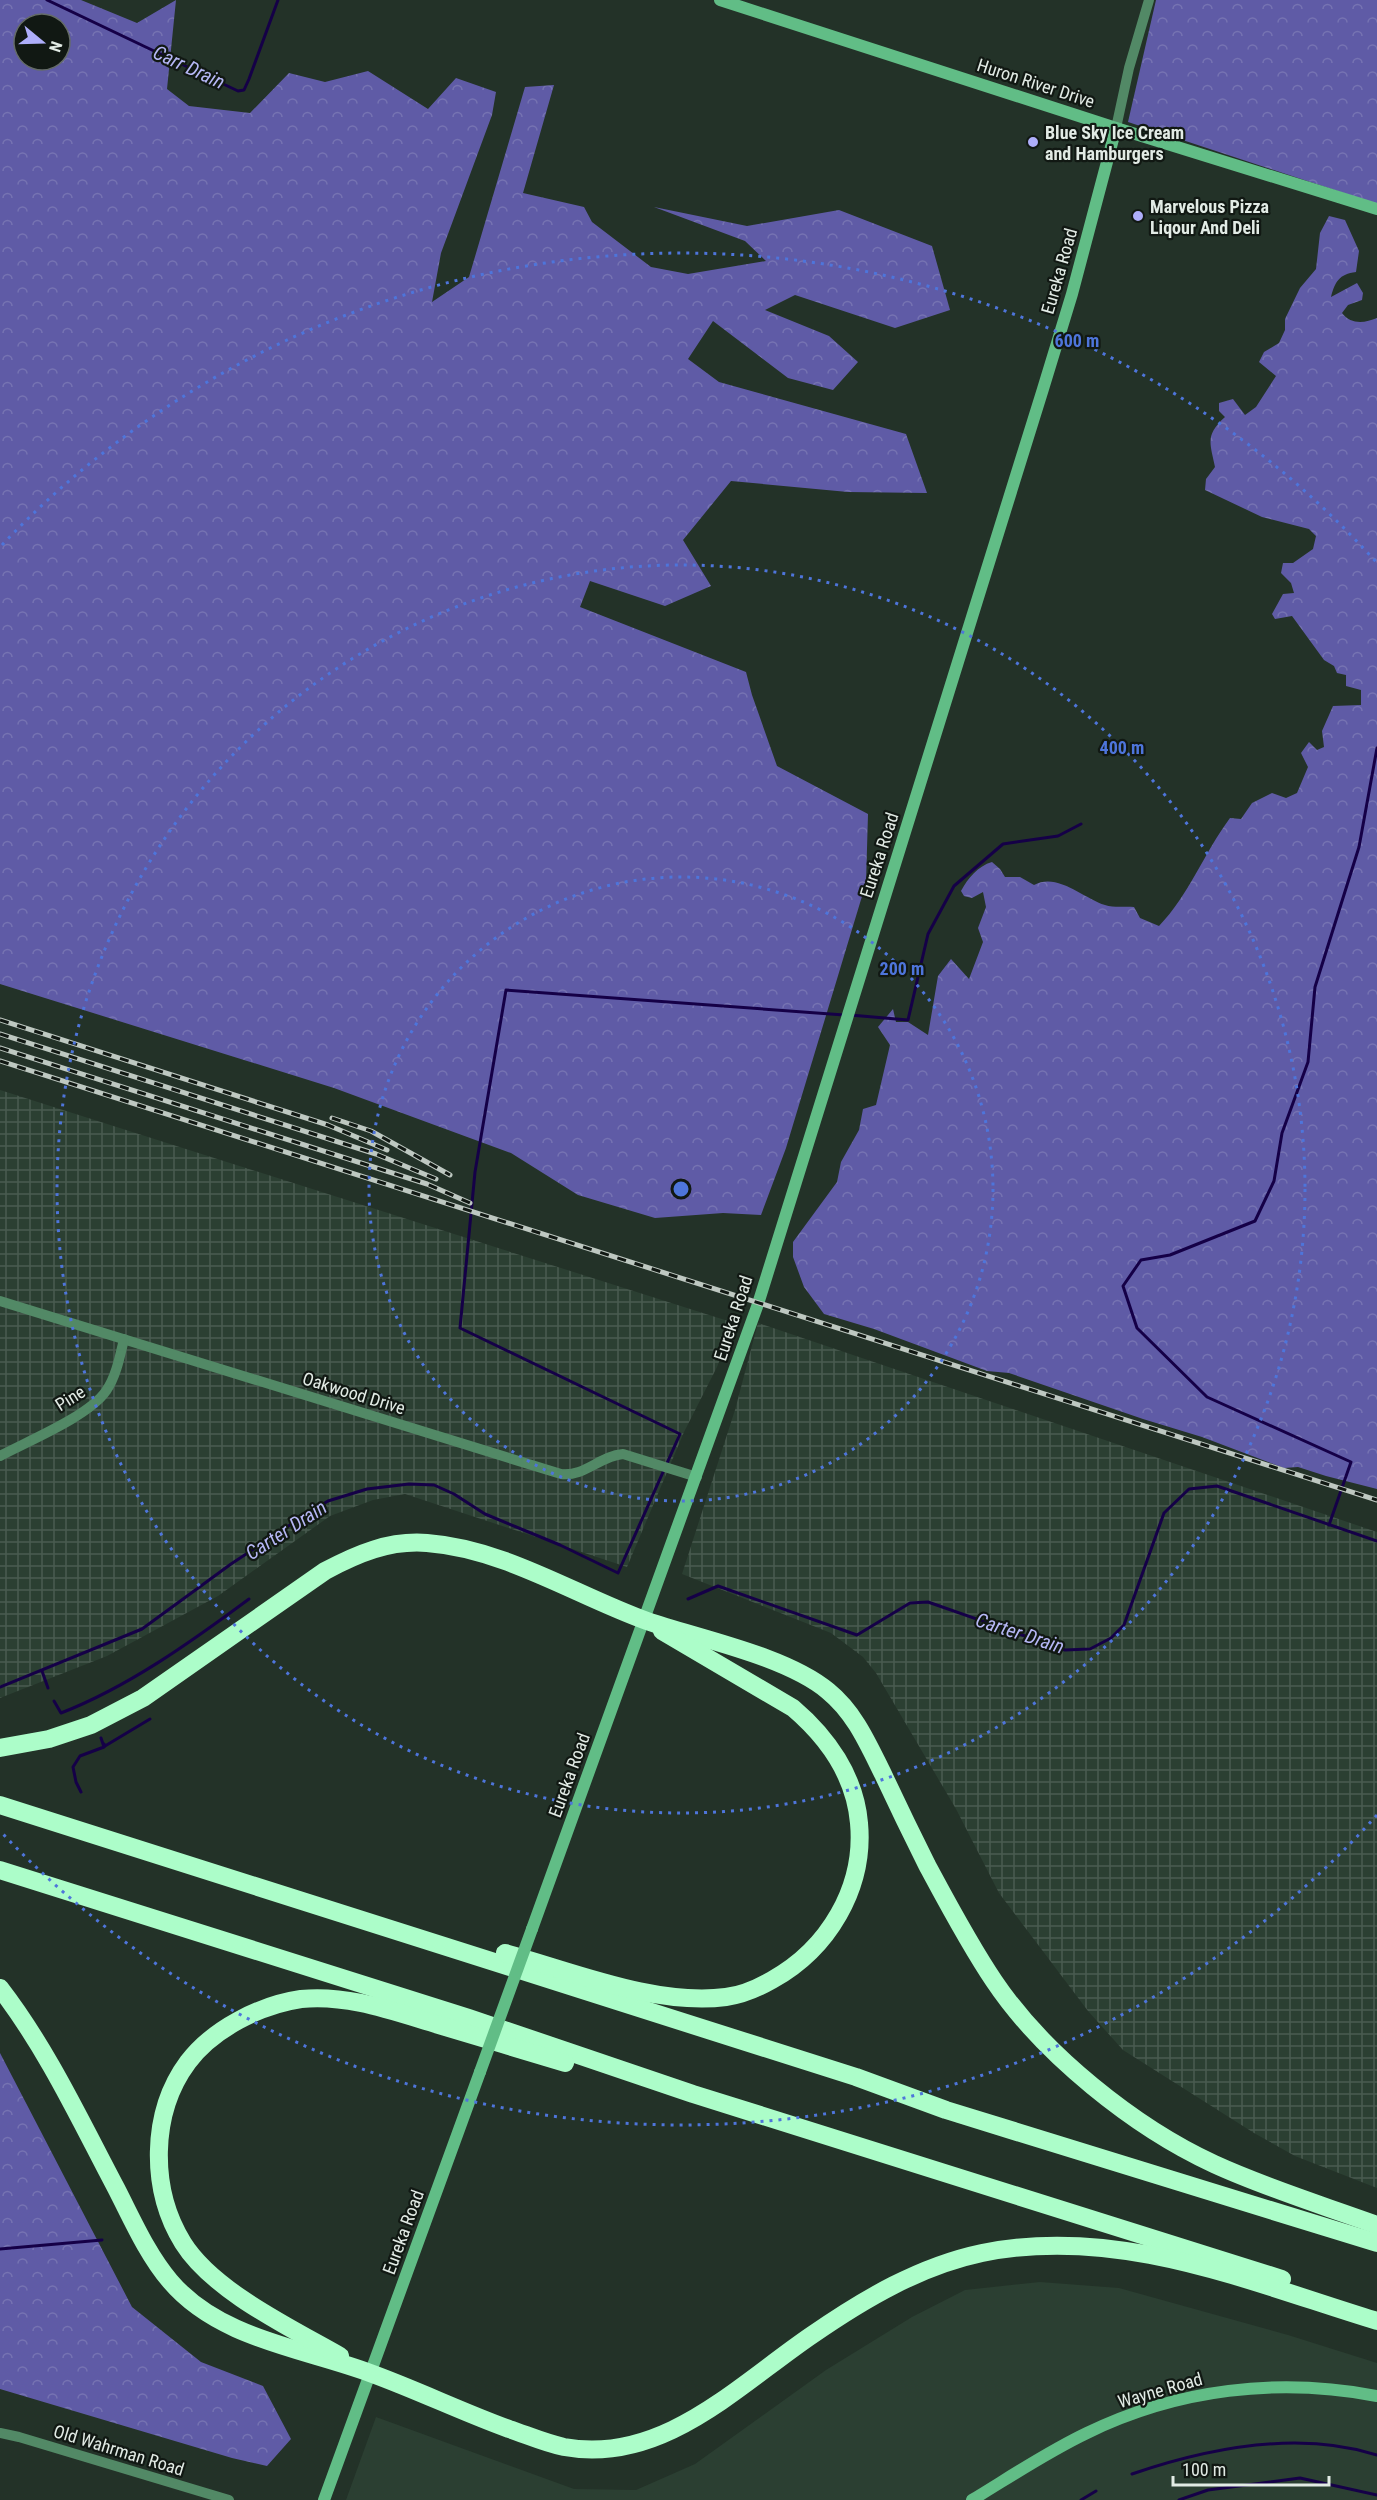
<svg xmlns="http://www.w3.org/2000/svg" width="1377" height="2500" viewBox="0 0 1377 2500" font-family="'Roboto Condensed',sans-serif">
	<style>
		.built { fill: #2b3f32 }
		.industrial { fill: url(#industrial-grid) }
		.forest { fill: url(#forest-crowns); fill-rule: evenodd }
		.lines { fill: none; stroke-linecap: round; stroke-linejoin: round }
		.stream { stroke: #150047; stroke-width: 3 }
		.street { stroke: #528966; stroke-width: 10 }
		.secondary { stroke: #61bd86; stroke-width: 12 }
		.highway { stroke: #acfdc9; stroke-width: 18 }
		.rail-casing { stroke: #bec8c1; stroke-width: 5 }
		.rail { stroke: #111813; stroke-width: 3; stroke-dasharray: 9; stroke-linecap: butt }
		.secondary-bridge { stroke: #61bd86; stroke-width: 12 }
		.ring { fill: none; stroke: #4e75db; stroke-width: 3; stroke-dasharray: 3 6 }
		.poi-dot { fill: #aeaefa; stroke: #111813; stroke-width: 2 }
		.labels { text-anchor: middle; dominant-baseline: central; stroke-width: 4.5; stroke-linejoin: round; paint-order: stroke }
		.street-label { font-size: 18px; fill: #e2ebe5; stroke: #111813 }
		.poi-label { font-size: 18px; font-weight: bold; fill: #e2ebe5; stroke: #111813; text-anchor: start }
		.water-label { font-size: 20px; font-style: italic; fill: #b6b7f5; stroke: #111813 }
		.centre { fill: #4e75db; stroke: #111813; stroke-width: 3 }
		.ring-label { font-size: 18px; text-anchor: middle; font-weight: bold; fill: #4e75db; stroke: #111813; stroke-width: 4.5; stroke-linejoin: round; paint-order: stroke }
	</style>
	<defs>
		<pattern id="industrial-grid" width="8" height="8" patternUnits="userSpaceOnUse" patternTransform="scale(1.5)"><rect width="8" height="8" fill="#2b3f32"/><path d="M0 4h8M4 0v8" fill="none" stroke="#495b50"/></pattern>
		<pattern id="forest-crowns" width="20" height="18" patternUnits="userSpaceOnUse" patternTransform="scale(1.5)"><rect width="20" height="18" fill="#5f5ba6"/><path d="M2 6a3 3 0 1 1 6 0M12 15a3 3 0 1 1 6 0" fill="none" stroke="#7673b2"/></pattern>
	</defs>
	<rect width="100%" height="100%" fill="#233228"/>
	<polygon class="built" points="1040,2282 1119,2288 1288,2335 1377,2363 1377,2500 346,2500 376,2417 574,2489 636,2490 695,2464 826,2370 912,2317 965,2290"/>
	<g class="industrial">
		<polygon points="0,1090 728,1321 730,1334 717,1367 684,1432 627,1567 405,1494 373,1500 330,1516 218,1596 107,1656 0,1698"/>
		<polygon points="758,1323 1377,1532 1377,2188 1295,2156 1254,2133 1123,2050 1088,2011 999,1893 956,1809 876,1673 863,1657 831,1633 682,1574 735,1410"/>
	</g>
	<g class="forest">
		<path d="M0 0H81L137 23 176 0 167 89 189 106 250 113 289 73 325 82 368 71 428 109 456 78 496 92 492 115 441 253 432 302 469 277 525 87 554 85 523 193 584 207 592 222 651 267 688 274 766 261 745 241 654 207 747 226 839 210 932 246 950 310 895 328 795 295 765 310 829 336 858 362 833 390 788 378 713 321 688 359 719 382 906 434 927 493 848 492 731 481 683 540 711 586 665 606 590 581 580 607 746 672 752 695 777 766 868 814 866 883 786 1148 761 1215 723 1213 655 1218 578 1195 511 1153 334 1088 0 984ZM24 24H60V60H24Z"/>
		<polygon points="1156,0 1377,0 1377,204 1128,122"/>
		<path d="M1329 216 1345 220 1359 251 1356 272C1339 274 1335 282 1331 297L1357 283 1363 293 1362 300 1348 305 1342 313C1351 325 1365 323 1377 318V1489L1326 1476 1298 1467 1284 1468 1202 1437 1143 1419 1009 1373 987 1371 874 1329 824 1314 804 1287 793 1257V1242L837 1182 841 1162 859 1130 863 1109 876 1105 890 1045 878 1027 893 1009 896 1022H908L928 1035 938 976 951 959 969 979 983 942 978 928 986 907 983 892 972 898 964 896 961 891C968 878 978 866 992 862L1000 869 1005 877H1020L1034 885C1057 872 1083 898 1105 905 1114 908 1125 906 1134 907L1140 918 1159 926C1189 895 1204 853 1230 818L1241 819 1252 803 1272 793 1286 798 1297 793 1308 767 1301 753 1309 742 1317 750 1324 747 1322 731 1333 706 1361 705V690L1346 686V675L1337 673 1334 666 1324 660 1292 616 1275 619 1272 614 1283 594 1294 593 1291 583 1281 573 1283 563H1293L1313 549 1316 536 1309 529 1262 517 1205 490 1206 479 1215 467C1210 443 1205 435 1225 417L1219 411V403L1233 399 1245 415 1256 407 1276 376 1259 362 1264 352 1279 343 1285 330V319L1300 288 1316 269 1320 233Z"/>
		<polygon points="0,2053 132,2307 201,2362 263,2386 291,2439 267,2466 232,2458 0,2389"/>
	</g>
	<g class="lines">
		<g class="stream">
			<polyline points="47,0 238,91 244,90 249,79 278,0"/>
			<polyline points="850,1015 908,1020 928,934 954,886 1003,844 1058,836 1081,824"/>
			<polyline points="1329,1525 1351,1462 1207,1397 1137,1328 1123,1286 1141,1260 1170,1255 1255,1221 1274,1181 1282,1133 1308,1062 1315,987 1359,847 1377,748"/>
			<polyline points="688,1599 718,1586 857,1635 910,1603 928,1602 1065,1650 1090,1649 1111,1638 1124,1625 1164,1513 1189,1489 1217,1486 1377,1541"/>
			<polyline points="42,1671 48,1688"/>
			<polyline points="0,1687 142,1629 231,1564 308,1513 328,1501 367,1489 409,1484 434,1485 454,1494 485,1514 560,1545 618,1573 680,1434 460,1328 475,1172 506,990 844,1015"/>
			<path d="M54 1701 61 1713C128 1687 191 1642 249 1599"/>
			<polyline points="104,1744 105,1746 150,1719"/>
			<polyline points="81,1792 76,1782 73,1767 80,1756 104,1747 101,1738"/>
			<polyline points="0,2249 102,2240"/>
			<path d="M1132 2474C1208 2448 1298 2430 1377 2455"/>
			<polyline points="1081,2500 1096,2491"/>
			<polyline points="1179,2500 1208,2490 1300,2478 1377,2495"/>
		</g>
		<g class="street">
			<polyline points="1116,128 1129,68 1149,0"/>
			<path d="M0 1301 561 1474C584 1477 600 1456 623 1454L697 1477"/>
			<path d="M0 1456C28 1441 89 1416 106 1391 116 1377 120 1356 124 1339"/>
			<polyline points="0,2433 19,2437 229,2500"/>
		</g>
		<g class="secondary">
			<polyline points="720,0 1116,128 1377,209"/>
			<polyline points="532,1929 758,1304 1043,389 1072,294 1116,128"/>
			<polyline points="324,2500 480,2072"/>
			<path d="M972 2500C1010 2477 1047 2452 1087 2433 1177 2389 1278 2377 1377 2396"/>
		</g>
		<g class="highway">
			<path d="M0 1748 49 1739 91 1725 143 1698 325 1571C357 1554 389 1540 427 1543 505 1549 575 1595 647 1621 700 1639 786 1656 828 1691 855 1713 868 1744 883 1774 897 1804 912 1835 927 1865 948 1904 969 1944 994 1981 1043 2054 1134 2127 1214 2164 1266 2188 1322 2205 1377 2225"/>
			<polyline points="0,1805 856,2077 946,2110 1377,2243"/>
			<polyline points="0,1870 469,2018 693,2094 1282,2279"/>
			<path d="M505 1953C574 1972 655 2006 726 1997 742 1995 758 1988 772 1980 828 1949 865 1888 859 1823 855 1776 827 1737 793 1708L662 1631"/>
			<path d="M0 1988C47 2049 80 2120 116 2188 132 2219 147 2254 170 2281 219 2339 303 2348 370 2373 417 2390 462 2412 509 2429 527 2435 545 2443 564 2447 662 2465 737 2386 812 2335 864 2299 920 2266 982 2253 1118 2225 1249 2282 1377 2321"/>
			<path d="M340 2356C291 2328 213 2291 183 2243 150 2190 150 2113 188 2062 213 2029 260 2005 301 1999 348 1994 395 2012 439 2025 481 2038 523 2050 565 2063"/>
		</g>
		<defs>
			<g id="rail">
				<polyline points="0,1020 328,1125 387,1150"/>
				<polyline points="0,1034 376,1154 436,1179"/>
				<polyline points="0,1048 427,1184 470,1203"/>
				<polyline points="0,1061 1377,1500"/>
				<polyline points="332,1118 371,1131 450,1175"/>
			</g>
		</defs>
		<use href="#rail" class="rail-casing"/>
		<use href="#rail" class="rail"/>
		<polyline class="secondary-bridge" points="480,2072 532,1929"/>
	</g>
	<g class="ring">
		<circle cx="681" cy="1189" r="312"/>
		<circle cx="681" cy="1189" r="624"/>
		<path d="M1377 1815A936 936 0 0 1 2 1833M2 545A936 936 0 0 1 1377 563"/>
	</g>
	<g class="poi-dot">
		<circle cx="1033" cy="142" r="6"/>
		<circle cx="1138" cy="216" r="6"/>
	</g>
	<g class="labels">
		<g class="street-label">
			<text transform="translate(1036 83) rotate(18)">Huron River Drive</text>
			<text transform="translate(1059 271) rotate(-74)">Eureka Road</text>
			<text transform="translate(879 855) rotate(-72)">Eureka Road</text>
			<text transform="translate(733 1318) rotate(-72)">Eureka Road</text>
			<text transform="translate(354 1393) rotate(17)">Oakwood Drive</text>
			<text transform="translate(70 1398) rotate(-32)">Pine</text>
			<text transform="translate(569 1775) rotate(-70)">Eureka Road</text>
			<text transform="translate(403 2232) rotate(-70)">Eureka Road</text>
			<text transform="translate(1160 2390) rotate(-16)">Wayne Road</text>
			<text transform="translate(119 2450) rotate(17)">Old Wahrman Road</text>
		</g>
		<g class="poi-label">
			<text x="1045" y="132">Blue Sky Ice Cream<tspan x="1045" dy="21">and Hamburgers</tspan></text>
			<text x="1150" y="206">Marvelous Pizza<tspan x="1150" dy="21">Liqour And Deli</tspan></text>
		</g>
		<g class="water-label">
			<text transform="translate(189 67) rotate(25)">Carr Drain</text>
			<text transform="translate(286 1530) rotate(-33)">Carter Drain</text>
			<text transform="translate(1020 1633) rotate(18)">Carter Drain</text>
		</g>
	</g>
	<circle cx="681" cy="1189" r="9" class="centre"/>
	<g class="ring-label">
		<text x="1077" y="347">600 m</text>
		<text x="1122" y="754">400 m</text>
		<text x="902" y="975">200 m</text>
	</g>
	<g transform="translate(42 42) rotate(109)"><circle r="28" fill="#111813" stroke="#656c67" stroke-width="1.5"/>
	<path d="M0-4.5L10 22L0 15L-10 22Z" fill="#aeaefa"/>
	<text y="-9" font-size="16" font-weight="bold" text-anchor="middle" fill="#e2ebe5">N</text>
	</g>
	<path d="M1173 2476v9h156v-9" fill="none" stroke="#e2ebe5" stroke-width="3"/>
	<text x="1182" y="2476" font-size="18" fill="#e2ebe5" stroke="#111813" stroke-width="4.5" paint-order="stroke">100 m</text>
</svg>
